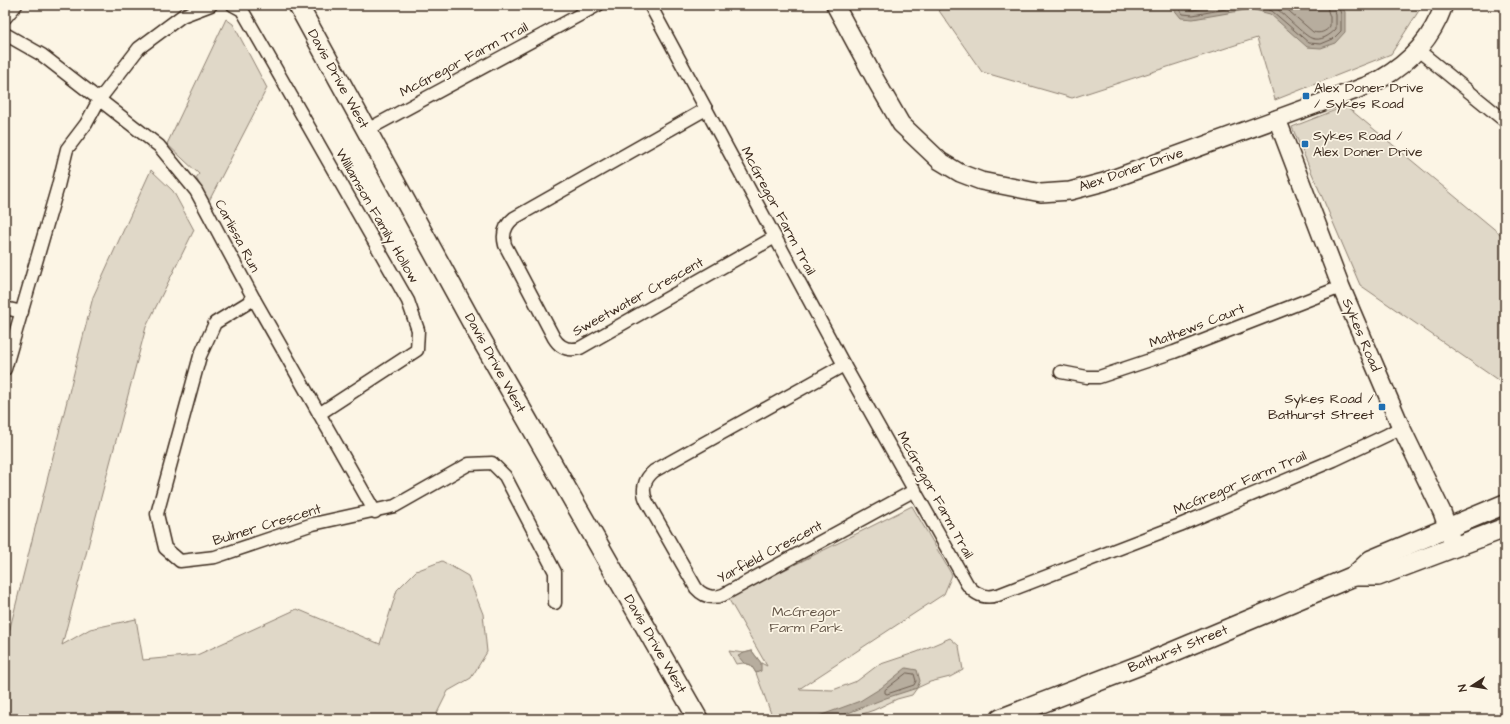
<svg xmlns="http://www.w3.org/2000/svg" width="1510" height="724" viewBox="0 0 1510 724" font-family="'Architects Daughter',sans-serif">
	<style>
		.green { fill: #e0d8c8; stroke: #8e8173 }
		.water { fill: #b7ad9e; stroke: #85796b }
		.lines { fill: none; stroke-linecap: round; stroke-linejoin: round }
		.shore { stroke: #6d5e51; stroke-width: 1 }
		.street-casing { stroke: #3b2a1e; stroke-width: 15 }
		.secondary-casing { stroke: #3b2a1e; stroke-width: 20 }
		.primary-casing { stroke: #3b2a1e; stroke-width: 22 }
		.street { stroke: #fcf5e5; stroke-width: 12 }
		.secondary { stroke: #fcf5e5; stroke-width: 17 }
		.primary { stroke: #fcf5e5; stroke-width: 19 }
		.poi-dot { fill: #1f6fb2; stroke: #fcf5e5; stroke-width: 1.5 }
		.labels { text-anchor: middle; dominant-baseline: central; stroke-width: 3.5; stroke-linejoin: round; paint-order: stroke }
		.street-label { font-size: 14px; fill: #3b2a1e; stroke: #fcf5e5 }
		.poi-label { font-size: 14px; fill: #3b2a1e; stroke: #fcf5e5; text-anchor: start }
		.park-label { font-size: 14px; fill: #645648; stroke: #fcf5e5 }
	</style>
	<rect width="100%" height="100%" fill="#fcf5e5"/>
	<filter id="ink" filterUnits="userSpaceOnUse"><feTurbulence type="fractalNoise" baseFrequency=".025" numOctaves="2"/><feDisplacementMap in="SourceGraphic" scale="8" xChannelSelector="R" yChannelSelector="G"/><feConvolveMatrix kernelMatrix="1 2 1 2 8 2 1 2 1" color-interpolation-filters="sRGB"/></filter>
	<g filter="url(#ink)">
		<g class="green">
			<polygon points="935,5 1421,5 1420,9 1391,54 1275,100 1257,38 1072,98 982,72"/>
			<polygon points="226,19 233,24 267,88 209,201 196,178 199,174 167,144"/>
			<polygon points="1346,106 1505,238 1505,385 1360,285 1292,127"/>
			<polygon points="151,170 173,191 194,230 146,327 62,645 90,629 136,619 143,660 197,655 297,609 380,644 397,590 416,571 442,561 468,576 483,614 487,652 471,678 448,691 437,713 439,719 5,719 5,648 93,297"/>
			<polygon points="912,506 952,575 944,594 799,689 833,690 857,681 878,665 917,652 950,638 959,646 963,670 950,677 930,682 917,688 912,695 897,699 874,710 848,719 773,719 756,673 751,665 744,663 736,664 729,651 744,653 752,651 761,663 767,666 728,598"/>
		</g>
		<g class="water">
			<polygon points="1173,5 1341,5 1345,12 1345,32 1335,43 1321,48 1307,47 1270,14 1251,9 1193,19 1181,18 1172,7"/>
			<polygon points="752,651 761,663 761,671 756,673 751,665 744,663 738,656 744,653"/>
			<polygon points="906,668 917,670 920,681 917,688 886,698 833,719 811,719 860,701 881,688"/>
		</g>
		<g class="lines">
			<g class="shore">
				<polyline points="1176,5 1183,14 1193,15 1248,5"/>
				<polyline points="1182,5 1186,9 1193,10 1220,5"/>
				<polyline points="1253,5 1272,11 1309,43 1321,44 1333,39 1341,31 1341,14 1338,5"/>
				<path d="M1270 5 1275 7C1282 13 1305 36 1311 38 1321 42 1330 35 1336 29V15L1333 5"/>
				<path d="M1282 5 1313 32C1320 34 1326 32 1330 26V17L1328 11 1327 5"/>
				<polygon points="907,673 914,674 916,681 914,685 887,694 885,693 885,690"/>
			</g>
			<defs>
				<g id="street">
					<polyline points="233,5 242,10 265,50 408,301 418,330 417,350 319,414"/>
					<path d="M650 5 844 365 967 584C975 595 985 599 998 595L1180 525 1334 460 1387 435 1401 427"/>
					<polyline points="5,18 16,5"/>
					<polyline points="5,34 42,55 159,146 196,191 254,299 375,512"/>
					<polyline points="1418,50 1505,121"/>
					<path d="M706 109 514 218C505 225 502 234 505 245L554 338C560 348 569 351 580 348L775 237"/>
					<polyline points="367,130 598,5"/>
					<polyline points="254,299 215,323 200,356 157,514 165,548 180,561 215,557 313,524 395,506 469,464 492,463 505,476 555,572 555,603"/>
					<polyline points="5,308 22,312"/>
					<path d="M844 365 654 471C644 479 641 491 647 502L696 588C703 596 712 599 723 595L915 490"/>
					<polyline points="5,369 58,186 67,149 86,124 99,100 139,48 182,16 211,5"/>
					<polyline points="1061,372 1087,377 1099,377 1174,352 1341,287"/>
				</g>
				<g id="secondary">
					<path d="M835 5 875 79 901 124 940 161 960 173 981 181 1041 193 1070 191 1104 182 1353 91C1362 87 1373 84 1381 79 1412 61 1432 38 1444 5"/>
					<polyline points="1277,119 1341,287 1401,427 1442,512 1454,547"/>
				</g>
				<g id="primary">
					<polyline points="298,5 476,330 698,719"/>
					<polyline points="1354,576 1378,576 1505,528"/>
					<polyline points="1000,719 1156,659 1354,576 1371,560 1505,504"/>
				</g>
			</defs>
			<use href="#street" class="street-casing"/>
			<use href="#secondary" class="secondary-casing"/>
			<use href="#primary" class="primary-casing"/>
			<use href="#street" class="street"/>
			<use href="#secondary" class="secondary"/>
			<use href="#primary" class="primary"/>
		</g>
	</g>
	<g class="poi-dot">
		<rect x="1302" y="92" width="8" height="8" rx="2"/>
		<rect x="1301" y="140" width="8" height="8" rx="2"/>
		<rect x="1378" y="403" width="8" height="8" rx="2"/>
	</g>
	<g class="labels">
		<g class="street-label">
			<text transform="translate(464 60) rotate(-28)">McGregor Farm Trail</text>
			<text transform="translate(338 79) rotate(61)">Davis Drive West</text>
			<text transform="translate(1131 170) rotate(-19)">Alex Doner Drive</text>
			<text transform="translate(778 211) rotate(62)">McGregor Farm Trail</text>
			<text transform="translate(377 216) rotate(60)">Williamson Family Hollow</text>
			<text transform="translate(237 236) rotate(62)">Carlissa Run</text>
			<text transform="translate(638 297) rotate(-29)">Sweetwater Crescent</text>
			<text transform="translate(1197 326) rotate(-21)">Mathews Court</text>
			<text transform="translate(1361 335) rotate(67)">Sykes Road</text>
			<text transform="translate(495 363) rotate(61)">Davis Drive West</text>
			<text transform="translate(1240 483) rotate(-23)">McGregor Farm Trail</text>
			<text transform="translate(935 495) rotate(61)">McGregor Farm Trail</text>
			<text transform="translate(267 525) rotate(-17)">Bulmer Crescent</text>
			<text transform="translate(770 552) rotate(-28)">Yarfield Crescent</text>
			<text transform="translate(655 644) rotate(60)">Davis Drive West</text>
			<text transform="translate(1178 649) rotate(-22)">Bathurst Street</text>
		</g>
		<g class="poi-label">
			<text x="1314" y="88">Alex Doner Drive<tspan x="1314" dy="16">/ Sykes Road</tspan></text>
			<text x="1313" y="136">Sykes Road /<tspan x="1313" dy="16">Alex Doner Drive</tspan></text>
			<text x="1374" y="399" text-anchor="end">Sykes Road /<tspan x="1374" dy="16">Bathurst Street</tspan></text>
		</g>
		<g class="park-label">
			<text x="806" y="612">McGregor<tspan x="806" dy="16">Farm Park</tspan></text>
		</g>
	</g>
	<rect width="1510" height="724" fill="none" stroke="#fcf5e5" stroke-width="20"/>
	<rect x="10" y="10" width="1490" height="704" fill="none" stroke="#3b2a1e" stroke-width="1.5" filter="url(#ink)"/>
	<g transform="translate(1472 686) rotate(258)" stroke="#fcf5e5" stroke-width="3" paint-order="stroke">
	<path d="M0-3L7 15L0 10L-7 15Z" fill="#3b2a1e"/>
	<text y="-6" font-size="11" font-weight="bold" text-anchor="middle" fill="#3b2a1e">N</text>
	</g>
</svg>
